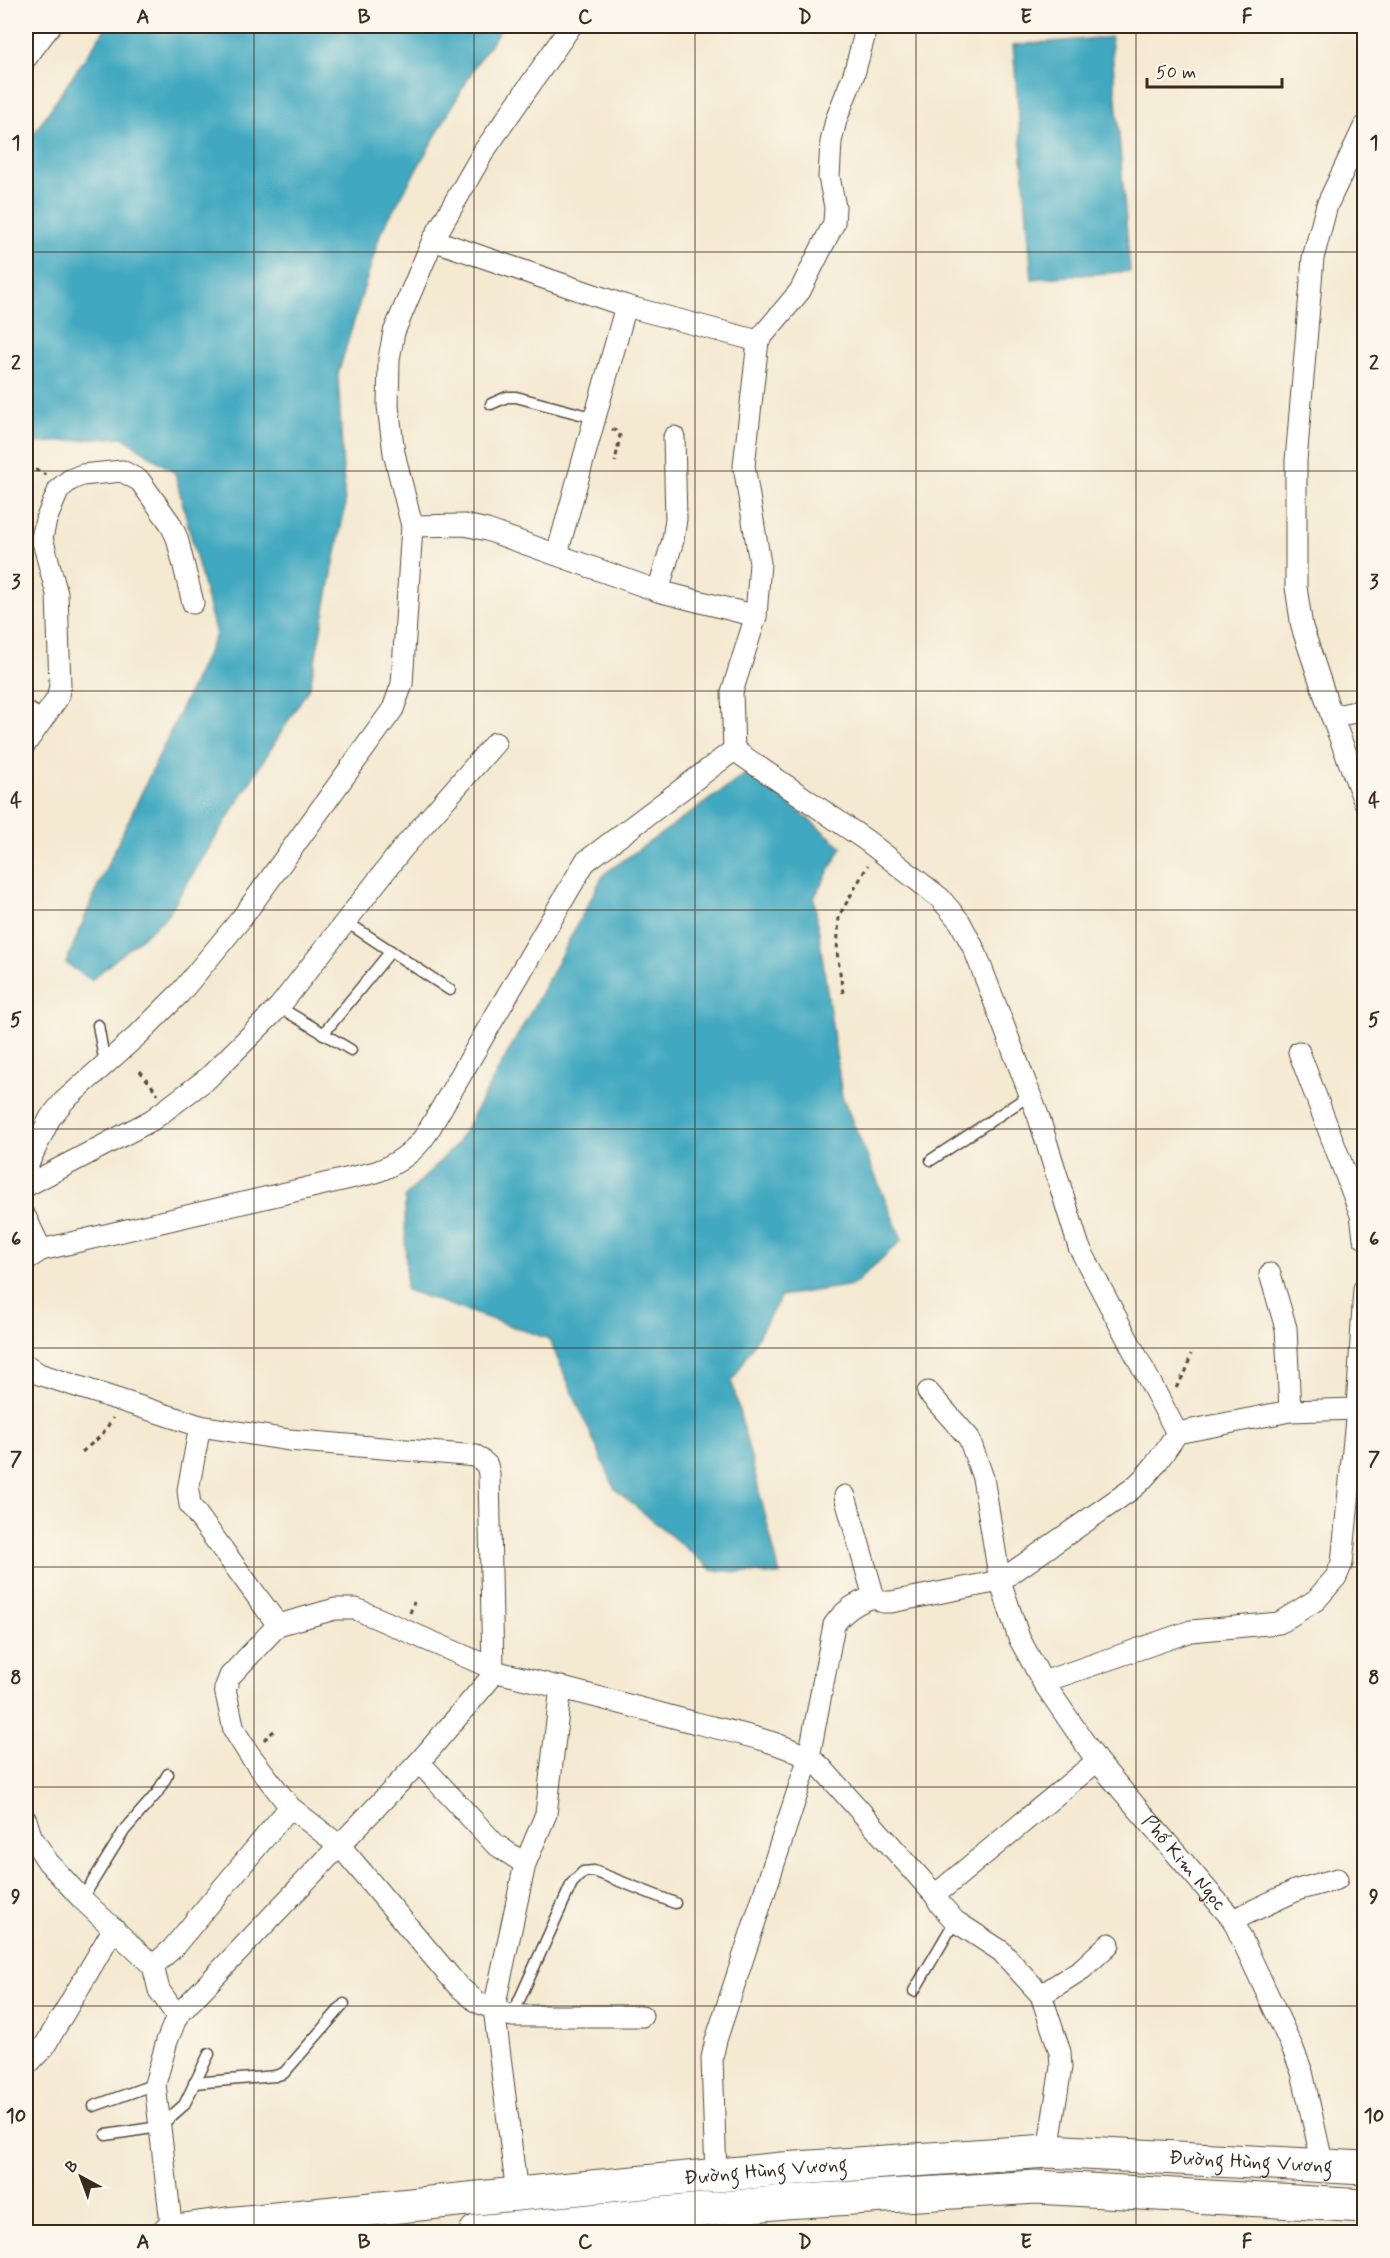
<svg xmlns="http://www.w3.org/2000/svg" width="1390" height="2258" viewBox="0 0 1390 2258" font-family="Mynerve,sans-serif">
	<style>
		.water { fill: #40a8c0; stroke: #3e696f; stroke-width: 1.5 }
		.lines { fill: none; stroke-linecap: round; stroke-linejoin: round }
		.service-casing { stroke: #574739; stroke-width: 13 }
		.minor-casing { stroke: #574739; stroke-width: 23 }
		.primary-casing { stroke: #574739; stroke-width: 35 }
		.path { stroke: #574739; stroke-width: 3; stroke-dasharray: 4.5 4.5; stroke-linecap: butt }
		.service { stroke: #fff; stroke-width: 10 }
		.minor { stroke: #fff; stroke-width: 21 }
		.primary { stroke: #fff; stroke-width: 33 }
		.grid { fill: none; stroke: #3b2a1e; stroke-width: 1.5; stroke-opacity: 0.55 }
		.labels { text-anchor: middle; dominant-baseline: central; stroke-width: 6; stroke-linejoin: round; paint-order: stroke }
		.street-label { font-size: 20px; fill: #3b2a1e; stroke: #fbf7ec }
		.neatline { fill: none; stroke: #3b2a1e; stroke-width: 2 }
		.grid-label { font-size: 20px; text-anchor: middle; font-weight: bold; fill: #3b2a1e }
	</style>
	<rect width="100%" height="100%" fill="#fbf7ec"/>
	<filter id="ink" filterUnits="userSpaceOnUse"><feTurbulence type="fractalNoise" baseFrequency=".0167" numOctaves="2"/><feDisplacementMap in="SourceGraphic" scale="12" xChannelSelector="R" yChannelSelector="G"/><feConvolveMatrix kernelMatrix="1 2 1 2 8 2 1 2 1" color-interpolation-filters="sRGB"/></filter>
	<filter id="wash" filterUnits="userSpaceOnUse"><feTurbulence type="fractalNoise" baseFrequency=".008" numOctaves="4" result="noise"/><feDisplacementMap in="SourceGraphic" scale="24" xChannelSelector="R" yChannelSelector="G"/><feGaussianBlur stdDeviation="1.35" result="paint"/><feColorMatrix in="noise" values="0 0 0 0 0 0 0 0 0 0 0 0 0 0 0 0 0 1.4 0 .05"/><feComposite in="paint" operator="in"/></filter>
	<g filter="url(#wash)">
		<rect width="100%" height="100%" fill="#f4e9d1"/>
		<g class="water">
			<polygon points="107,26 503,26 477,63 381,232 338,374 345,507 310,686 166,917 91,980 66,963 99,883 216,635 175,473 122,437 26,444 26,145"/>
			<polygon points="1111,37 1130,271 1032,279 1013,45"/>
			<polygon points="750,771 842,847 814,898 842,1096 902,1240 853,1285 781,1296 732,1382 780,1575 712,1570 615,1489 549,1339 406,1290 405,1197 457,1144 534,1006 604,874"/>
		</g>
	</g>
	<g filter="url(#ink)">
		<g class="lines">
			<defs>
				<g id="service">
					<polyline points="491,404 507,397 516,397 595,418"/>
					<polyline points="26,706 44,717"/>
					<polyline points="345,921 450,990"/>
					<polyline points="279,1007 351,1050"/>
					<polyline points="98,1025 105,1064"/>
					<polyline points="323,1034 391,951"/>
					<polyline points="931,1160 1030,1095"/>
					<polyline points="82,1899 124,1831 157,1793 168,1774"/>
					<polyline points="914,1991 955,1921"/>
					<polyline points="512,2016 572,1883 583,1872 594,1871 675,1903"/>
					<polyline points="194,2083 275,2076 284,2073 344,2004"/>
					<polyline points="94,2106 155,2084"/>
					<polyline points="106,2135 159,2127 184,2105 209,2054"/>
				</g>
				<g id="minor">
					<polyline points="26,58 50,26"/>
					<polyline points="1364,127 1327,205 1313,258 1296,461 1296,587 1302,627 1332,717 1364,801"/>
					<polyline points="433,240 626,306 758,341"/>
					<polyline points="412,526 465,525 487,530 658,591 756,616"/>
					<polyline points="557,554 626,306"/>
					<polyline points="658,591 673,540 676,519 674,437"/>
					<polyline points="1332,717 1364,710"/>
					<polyline points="26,743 57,699 60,686 57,594 42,538 46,520 59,489 70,480 82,475 122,471 140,481 170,523 177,538 193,603"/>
					<polyline points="734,750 867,841 940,898 960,922 975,951 1039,1118 1079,1247 1177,1433"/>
					<polyline points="734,750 732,692 756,616 760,563 744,466 758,341 800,291 834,223 835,207 829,177 831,142 836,120 854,74 864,37 863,26"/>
					<polyline points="1299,1052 1361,1215 1364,1238"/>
					<polyline points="26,1168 50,1118 64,1101 139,1034 180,993 241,919 393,709 402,684 412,526 394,453 388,406 389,359 394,332 433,240 484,151 571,26"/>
					<polyline points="26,1186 152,1120 208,1078 279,1007 403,848 495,743"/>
					<polyline points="26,1218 41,1250"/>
					<path d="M26 1260 41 1250 376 1172C397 1164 414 1153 427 1133L585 862 734 750"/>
					<polyline points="1270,1274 1286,1328 1290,1411"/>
					<polyline points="26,1365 39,1374 200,1426 289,1440 476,1456 487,1465 489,1474 493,1671 489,1680 419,1762 177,2016 167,2041 155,2084 172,2232"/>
					<path id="s1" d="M928 1392 969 1438 983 1478 1000 1581 1019 1638 1043 1682 1097 1761 1233 1920 1293 2049 1302 2072 1323 2166"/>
					<polyline points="200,1426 188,1490 190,1505 278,1625"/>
					<path d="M845 1496 874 1597 883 1602H891L1000 1581 1132 1489C1151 1473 1163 1454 1177 1433L1290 1411 1357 1409"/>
					<polyline points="1043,1682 1191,1631 1279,1623 1316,1600 1336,1577 1342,1563 1357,1409 1364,1289"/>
					<polyline points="419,1762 495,1844 525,1864"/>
					<polyline points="26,1820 31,1836 48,1862 82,1899 153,1966 159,1990 177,2016"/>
					<polyline points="935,1895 1097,1761"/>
					<polyline points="1233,1920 1297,1890 1337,1879"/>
					<polyline points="153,1966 172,1949 290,1807"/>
					<polyline points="1041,1995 1082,1969 1109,1944"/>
					<path d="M642 2016H512L477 2002 458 1986 340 1846 290 1807 249 1754 234 1730 225 1689 230 1676 278 1625 335 1609H356L485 1665 493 1671C561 1687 628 1705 696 1723 732 1732 792 1743 820 1766L935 1895 940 1904 955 1921 1001 1951 1041 1995 1060 2052 1061 2067 1048 2151"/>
					<polyline points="26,2066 44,2047 114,1928"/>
					<path d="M716 2175 712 2058 716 2040 809 1757 834 1625C844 1610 857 1602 874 1597"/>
					<polyline points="517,2194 494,2008 525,1864 546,1814 561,1687"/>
				</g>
				<g id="primary">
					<path id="s2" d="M169 2232 227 2224 517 2194 782 2169 1048 2151 1364 2168"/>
					<polyline points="476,2232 785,2202 1036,2187 1364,2206"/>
				</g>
			</defs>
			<use href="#service" class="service-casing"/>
			<use href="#minor" class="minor-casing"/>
			<use href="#primary" class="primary-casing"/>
			<g class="path">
				<polyline points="612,429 616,431 620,436 615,462"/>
				<polyline points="26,469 41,471 45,475"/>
				<polyline points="843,993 837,952 839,916 868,865"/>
				<polyline points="140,1071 158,1094"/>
				<polyline points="1176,1388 1186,1371 1191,1354"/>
				<polyline points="82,1452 102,1435 113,1418"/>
				<polyline points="410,1613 414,1602"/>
				<polyline points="264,1740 276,1729"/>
			</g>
			<use href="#service" class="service"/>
			<use href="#minor" class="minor"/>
			<use href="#primary" class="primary"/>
		</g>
	</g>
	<path class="grid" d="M254 26V2232M474 26V2232M695 26V2232M916 26V2232M1136 26V2232M26 252H1364M26 471H1364M26 691H1364M26 910H1364M26 1129H1364M26 1348H1364M26 1567H1364M26 1787H1364M26 2006H1364"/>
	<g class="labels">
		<g class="street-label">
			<text stroke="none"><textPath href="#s1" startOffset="548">Phố Kim Ngọc</textPath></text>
			<text stroke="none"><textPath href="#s2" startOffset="1086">Đường Hùng Vương</textPath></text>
			<text stroke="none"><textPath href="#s2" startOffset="600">Đường Hùng Vương</textPath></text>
		</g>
	</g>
	<rect width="1390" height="2258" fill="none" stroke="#fbf7ec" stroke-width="66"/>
	<g transform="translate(81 2177) rotate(319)" stroke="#fbf7ec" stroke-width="4.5" paint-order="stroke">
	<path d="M0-4.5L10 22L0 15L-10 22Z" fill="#3b2a1e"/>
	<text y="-9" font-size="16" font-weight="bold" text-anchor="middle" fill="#3b2a1e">B</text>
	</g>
	<path d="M1147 78v9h135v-9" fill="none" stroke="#3b2a1e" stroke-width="3"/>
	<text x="1156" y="78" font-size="18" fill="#3b2a1e" stroke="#fbf7ec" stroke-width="4.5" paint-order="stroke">50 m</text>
	<rect x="33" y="33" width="1324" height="2192" class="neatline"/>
	<g class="grid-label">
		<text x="143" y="23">A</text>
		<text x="364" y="23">B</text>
		<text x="585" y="23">C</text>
		<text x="805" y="23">D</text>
		<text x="1026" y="23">E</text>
		<text x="1247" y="23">F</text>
		<text x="16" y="149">1</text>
		<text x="1374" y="149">1</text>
		<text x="16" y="369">2</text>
		<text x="1374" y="369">2</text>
		<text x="16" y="588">3</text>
		<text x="1374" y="588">3</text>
		<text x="16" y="807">4</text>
		<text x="1374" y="807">4</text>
		<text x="16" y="1026">5</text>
		<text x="1374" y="1026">5</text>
		<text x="16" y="1245">6</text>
		<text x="1374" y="1245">6</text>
		<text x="16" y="1465">7</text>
		<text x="1374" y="1465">7</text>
		<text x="16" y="1684">8</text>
		<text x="1374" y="1684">8</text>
		<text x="16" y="1903">9</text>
		<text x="1374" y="1903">9</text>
		<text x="16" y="2122">10</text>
		<text x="1374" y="2122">10</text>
		<text x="143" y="2248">A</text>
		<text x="364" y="2248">B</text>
		<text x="585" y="2248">C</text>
		<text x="805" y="2248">D</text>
		<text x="1026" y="2248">E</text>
		<text x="1247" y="2248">F</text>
	</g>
</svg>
